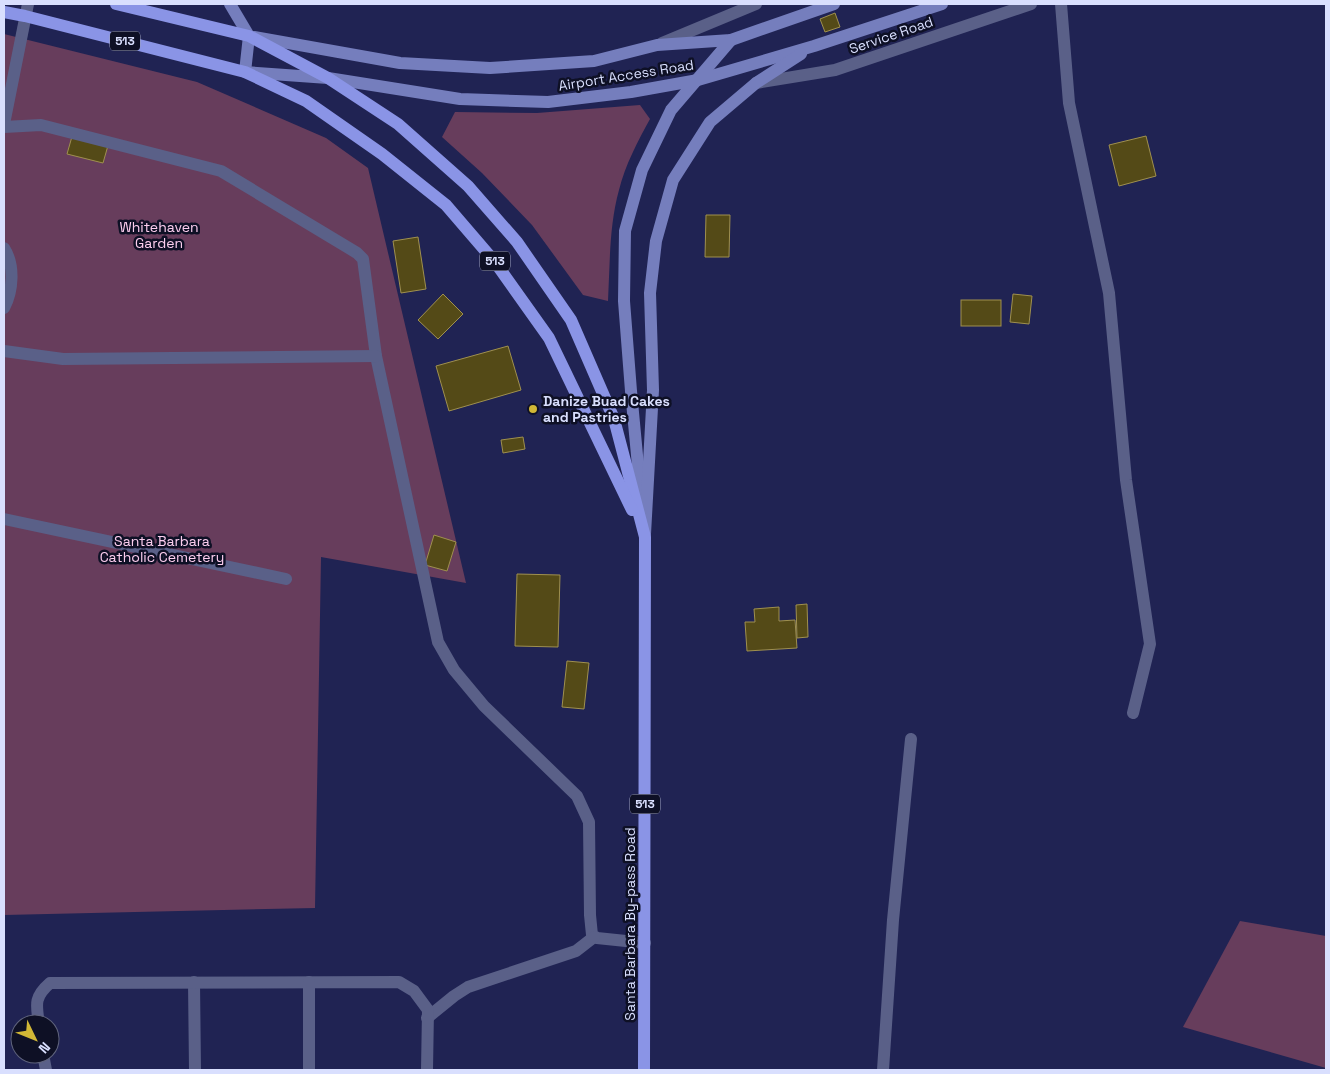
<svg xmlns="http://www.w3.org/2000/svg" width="1330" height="1074" viewBox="0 0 1330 1074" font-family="'Space Grotesk',sans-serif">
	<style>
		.green { fill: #673d5c }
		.building { fill: #544a17; stroke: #9f904f }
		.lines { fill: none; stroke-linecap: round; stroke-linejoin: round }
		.service { stroke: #5a6088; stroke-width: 12 }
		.minor { stroke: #5a6088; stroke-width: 12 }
		.secondary { stroke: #757ebd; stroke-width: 12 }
		.primary { stroke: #8a94e6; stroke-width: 12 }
		.poi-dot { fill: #d1b736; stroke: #0e1025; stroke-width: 2 }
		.labels { text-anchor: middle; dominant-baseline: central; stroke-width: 5; stroke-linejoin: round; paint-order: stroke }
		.shield { fill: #0e1025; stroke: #9ca1bd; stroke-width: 1 }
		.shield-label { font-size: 12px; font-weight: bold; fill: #d9dffe }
		.street-label { font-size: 14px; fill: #d9dffe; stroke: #0e1025 }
		.park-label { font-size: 14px; fill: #fdceef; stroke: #0e1025 }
		.poi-label { font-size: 14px; font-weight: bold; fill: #d9dffe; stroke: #0e1025; text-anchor: start }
	</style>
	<rect width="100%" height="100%" fill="#202353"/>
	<g class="green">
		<polygon points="4,34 197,82 326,138 368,168 466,583 321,557 315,908 4,915"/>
		<path d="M640 105 650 119C638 141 625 165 619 190 609 226 610 264 608 301L583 295 532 225 482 173 442 137 455 112 537 113Z"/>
		<polygon points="1240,921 1326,936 1326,1068 1183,1027"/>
	</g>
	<g class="building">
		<polygon points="835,13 840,27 825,32 820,19"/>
		<polygon points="73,133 109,142 103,163 67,154"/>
		<polygon points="1146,136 1156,176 1119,186 1109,145"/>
		<polygon points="706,215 730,215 729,257 705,257"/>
		<polygon points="418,237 426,289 401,293 393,241"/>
		<polygon points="443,294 463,314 438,339 418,320"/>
		<polygon points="1013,294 1032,296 1029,324 1010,322"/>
		<rect x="961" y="300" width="40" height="26"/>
		<polygon points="508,346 521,390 449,411 436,366"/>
		<polygon points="523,437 525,449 503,453 501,440"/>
		<polygon points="434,535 456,542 447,571 425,565"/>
		<polygon points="517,574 560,575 558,647 515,646"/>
		<polygon points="807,604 808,637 797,638 796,605"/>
		<polygon points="779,607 779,621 795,620 797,648 747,651 745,622 755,622 754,609"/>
		<polygon points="567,661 589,663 584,709 562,707"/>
	</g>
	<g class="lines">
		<g class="service">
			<polyline points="1061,4 1069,103 1109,293 1126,480 1150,644 1133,713"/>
			<polyline points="662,43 756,4"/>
			<polyline points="756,83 835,70 1031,4"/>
			<polyline points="4,124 28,4"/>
			<polyline points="4,127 41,125 221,171 357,253 363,259 376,356 438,642 454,670 484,706 577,796 589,822 590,915 592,935 597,938 645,943"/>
			<path d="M4 248C15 265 13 291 4 308"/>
			<polyline points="4,351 63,359 376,356"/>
			<polyline points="4,519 286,579"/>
			<polyline points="427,1018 454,996 468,987 576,951 594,937"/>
		</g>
		<g class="minor">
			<polyline points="194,982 195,1070"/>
			<path d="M39 1024C36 1004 34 997 50 983L399 982 414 991 428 1010 427 1070"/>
			<polyline points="43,1054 46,1070"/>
			<polyline points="309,1070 309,982"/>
			<polyline points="883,1070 893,920 911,739"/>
		</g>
		<g class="secondary">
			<polyline points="230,4 249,36 245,72 328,78 460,99 548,102 631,92 698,80 814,46 942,4"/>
			<polyline points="254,37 400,63 490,68 594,61 657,45 731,40 834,4"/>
			<polyline points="641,498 631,391 624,301 625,231 642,170 671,110 731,40"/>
			<polyline points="645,534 653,390 650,293 656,241 673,180 710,122 756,83 801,54"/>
		</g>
		<g class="primary">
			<polyline points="116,4 249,36 328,78 398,124 468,186 517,242 571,320 614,419 645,537 644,1070"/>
			<polyline points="4,12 25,16 245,72 306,101 382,154 446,205 495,262 549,338 632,510"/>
		</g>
	</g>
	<circle class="poi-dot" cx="533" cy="409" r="5"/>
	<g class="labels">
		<g class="shield">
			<rect x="110" y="31.5" width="30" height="19" rx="4"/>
			<rect x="480" y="251.5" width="30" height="19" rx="4"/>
			<rect x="630" y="794.5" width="30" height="19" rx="4"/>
		</g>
		<g class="shield-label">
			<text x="125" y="41">513</text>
			<text x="495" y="261">513</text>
			<text x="645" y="804">513</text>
		</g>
		<g class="street-label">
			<text transform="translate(891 35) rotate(-19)">Service Road</text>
			<text transform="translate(626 75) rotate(-9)">Airport Access Road</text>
			<text transform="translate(630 924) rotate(-90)">Santa Barbara By-pass Road</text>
		</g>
		<g class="park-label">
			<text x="159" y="227">Whitehaven<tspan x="159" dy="16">Garden</tspan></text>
			<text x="162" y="541">Santa Barbara<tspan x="162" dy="16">Catholic Cemetery</tspan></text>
		</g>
		<g class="poi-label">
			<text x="543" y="401">Danize Buad Cakes<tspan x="543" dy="16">and Pastries</tspan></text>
		</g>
	</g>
	<rect width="1330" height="1074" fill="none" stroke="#d9dffe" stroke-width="10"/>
	<g transform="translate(35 1039) rotate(133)"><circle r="24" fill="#0e1025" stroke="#5f637c"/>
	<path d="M0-4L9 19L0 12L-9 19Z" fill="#d1b736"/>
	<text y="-8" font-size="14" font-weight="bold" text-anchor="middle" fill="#d9dffe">N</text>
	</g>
</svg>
